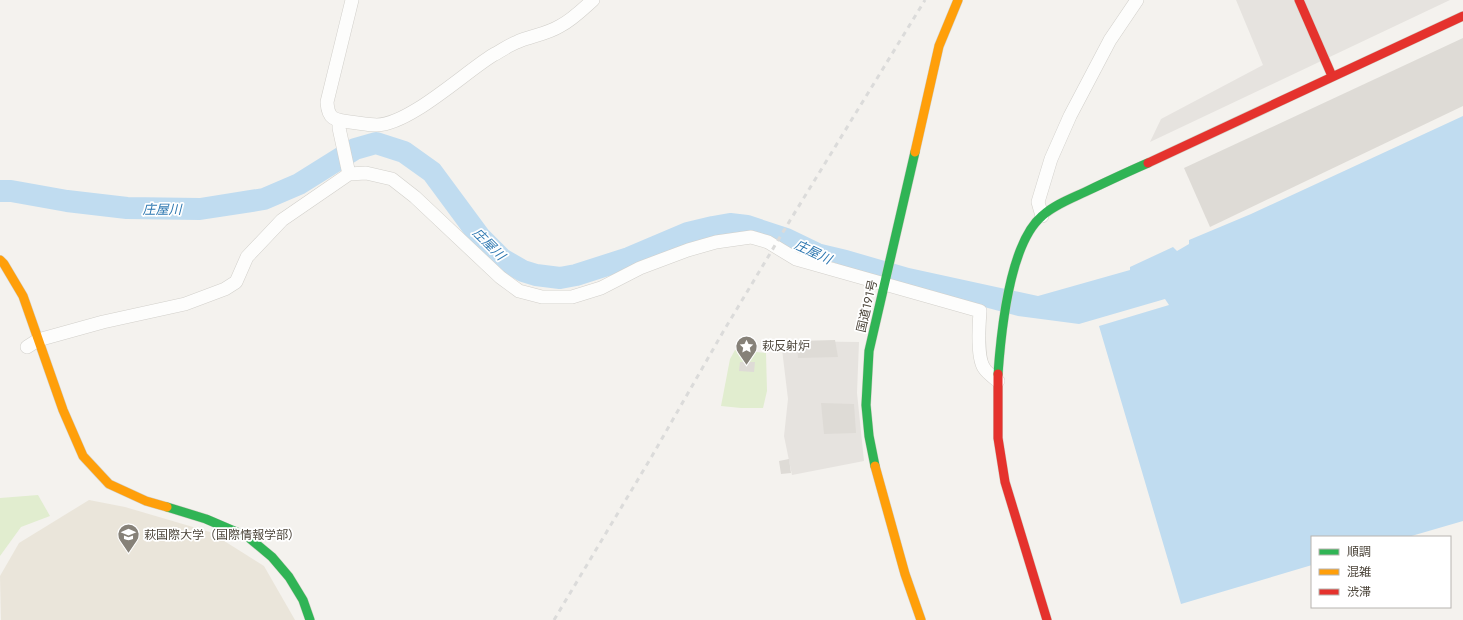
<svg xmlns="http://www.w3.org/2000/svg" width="1463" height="620" viewBox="0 0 1463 620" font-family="Jost,'Noto Sans JP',sans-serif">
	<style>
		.education { fill: #eae5da }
		.green { fill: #e1edcf }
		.parking { fill: #e6e3df }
		.water { fill: #c0dcf0 }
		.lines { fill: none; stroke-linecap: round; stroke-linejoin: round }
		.river { stroke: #c0dcf0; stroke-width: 22 }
		.building { fill: #dedbd6 }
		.street-casing { stroke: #d2d0cb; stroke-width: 14 }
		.fast-casing { stroke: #d2cfc5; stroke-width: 10 }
		.slow-casing { stroke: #d2cfc5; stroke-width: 10 }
		.jam-casing { stroke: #d2cfc5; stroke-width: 10 }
		.street { stroke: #fdfdfc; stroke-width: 13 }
		.fast { stroke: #30b455; stroke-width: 9 }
		.slow { stroke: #ff9f0a; stroke-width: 9 }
		.jam { stroke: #e5322d; stroke-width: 9 }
		.rail { stroke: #dbdbda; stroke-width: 3; stroke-dasharray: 5 5; stroke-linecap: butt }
		.labels { text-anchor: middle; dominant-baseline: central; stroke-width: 3.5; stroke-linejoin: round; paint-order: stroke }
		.street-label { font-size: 12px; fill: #4b4439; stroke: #fff }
		.poi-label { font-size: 12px; fill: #4b4439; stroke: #fff; text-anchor: start }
		.water-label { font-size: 13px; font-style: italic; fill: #2e78b1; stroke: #fff }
	</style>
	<rect width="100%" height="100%" fill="#f4f2ee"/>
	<polygon class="education" points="89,500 125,507 210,532 264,566 295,620 1,620 0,576 19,543"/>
	<g class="green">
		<polygon points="735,350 766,353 767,391 763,408 741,408 721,406 730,359"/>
		<polygon points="38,495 50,516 21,527 0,556 0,498"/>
	</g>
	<g class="parking">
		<polygon points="1236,0 1450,0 1150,142 1161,119 1263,65"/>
		<polygon points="781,341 859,342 857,393 864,461 792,475 784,436 788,399"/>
	</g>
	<polygon class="water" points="1463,116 1463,521 1408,537 1312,537 1312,565 1181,604 1099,326 1169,305 1165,299 1079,324 1018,316 909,287 853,270 786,244 788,236 847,250 909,268 1038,296 1130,270 1130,267 1173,247 1177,251 1189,244 1189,240 1251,214"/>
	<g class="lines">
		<polyline class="river" points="0,191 11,191 67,201 127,208 200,209 264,199 299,184 355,149 376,143 404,152 432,172 480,237 502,259 523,271 536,275 560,278 576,275 629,258 688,233 713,227 730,224 747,226 786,239 815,253"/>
	</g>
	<g class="building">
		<polygon points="1463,38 1463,106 1210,227 1184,168"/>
		<polygon points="835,340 838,357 798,358 797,341"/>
		<polygon points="740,362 755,362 754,372 739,371"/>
		<polygon points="821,403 854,404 856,433 824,434"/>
		<polygon points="789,459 791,473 781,474 779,461"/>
	</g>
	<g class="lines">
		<defs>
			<g id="street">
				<path d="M352 0 327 102C328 119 334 120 350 122 359 123 369 125 377 125 410 124 464 73 493 55 501 51 509 45 517 42 531 36 547 34 560 26 572 20 583 9 593 0"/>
				<polyline points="339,121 339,128 349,174"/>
				<polyline points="1042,216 1038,202 1051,159 1070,116 1110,40 1137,0"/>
				<path d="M27 347 38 340 103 322 185 304 225 289 236 282 247 257 282 220 349 174 366 173 392 179 415 197 500 277 519 291 542 297H572L601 288 640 268 688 250 716 242 751 237 768 242 796 259 980 311C979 324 977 358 984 368 987 373 993 377 998 381"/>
			</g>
			<g id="fast">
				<path d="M998 374C1001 332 1009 244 1042 216 1054 205 1070 199 1085 192 1106 182 1127 172 1148 163"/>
				<polyline points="875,466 869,436 866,405 869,351 915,152"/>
				<polyline points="167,507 206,519 248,537 272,557 289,577 303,600 310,620"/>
			</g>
			<g id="slow">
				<polyline points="915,152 939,46 958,0"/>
				<polyline points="0,260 4,264 23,296 63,410 83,456 109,484 146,501 167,507"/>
				<polyline points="875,466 905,574 921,620"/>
			</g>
			<g id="jam">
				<polyline points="1299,0 1332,76"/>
				<polyline points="1148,163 1463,16"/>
				<polyline points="998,374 998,438 1005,482 1047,620"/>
			</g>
		</defs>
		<use href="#street" class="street-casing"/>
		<use href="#fast" class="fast-casing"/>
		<use href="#slow" class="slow-casing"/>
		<use href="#jam" class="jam-casing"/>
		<use href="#street" class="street"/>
		<use href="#fast" class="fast"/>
		<use href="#slow" class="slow"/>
		<use href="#jam" class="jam"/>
		<polyline class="rail" points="554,620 652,456 723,332 786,227 925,0"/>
	</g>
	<defs>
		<symbol id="sight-pin" viewBox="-11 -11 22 30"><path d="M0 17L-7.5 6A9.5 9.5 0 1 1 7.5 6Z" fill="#868178" stroke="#fff"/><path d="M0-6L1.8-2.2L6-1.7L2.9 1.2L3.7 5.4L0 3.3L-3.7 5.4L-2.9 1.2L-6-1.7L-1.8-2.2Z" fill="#fff"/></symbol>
		<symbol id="university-pin" viewBox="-11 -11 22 30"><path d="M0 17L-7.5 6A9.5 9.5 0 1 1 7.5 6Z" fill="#868178" stroke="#fff"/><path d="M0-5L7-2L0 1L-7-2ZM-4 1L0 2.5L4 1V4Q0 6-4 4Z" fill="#fff"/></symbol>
	</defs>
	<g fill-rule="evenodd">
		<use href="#sight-pin" x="734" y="334" width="25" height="34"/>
		<use href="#university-pin" x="116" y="522" width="25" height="34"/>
	</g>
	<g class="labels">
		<g class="street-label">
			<text transform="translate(867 306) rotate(-77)">国道191号</text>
		</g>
		<g class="poi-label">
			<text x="762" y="346">萩反射炉</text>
			<text x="144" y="535">萩国際大学（国際情報学部）</text>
		</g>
		<g class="water-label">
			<text x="162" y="209">庄屋川</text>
			<text transform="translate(489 244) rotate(45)">庄屋川</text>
			<text transform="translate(813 252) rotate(25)">庄屋川</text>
		</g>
	</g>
	<rect x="1311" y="536" width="140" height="72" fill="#ffffff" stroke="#b7b4b0"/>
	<rect x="1319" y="549" width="20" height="6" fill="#30b455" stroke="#b7b4b0"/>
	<text x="1347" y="556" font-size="12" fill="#4b4439">順調</text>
	<rect x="1319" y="569" width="20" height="6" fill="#ff9f0a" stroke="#b7b4b0"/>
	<text x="1347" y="576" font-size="12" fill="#4b4439">混雑</text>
	<rect x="1319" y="589" width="20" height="6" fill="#e5322d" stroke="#b7b4b0"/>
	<text x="1347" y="596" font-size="12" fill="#4b4439">渋滞</text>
</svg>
